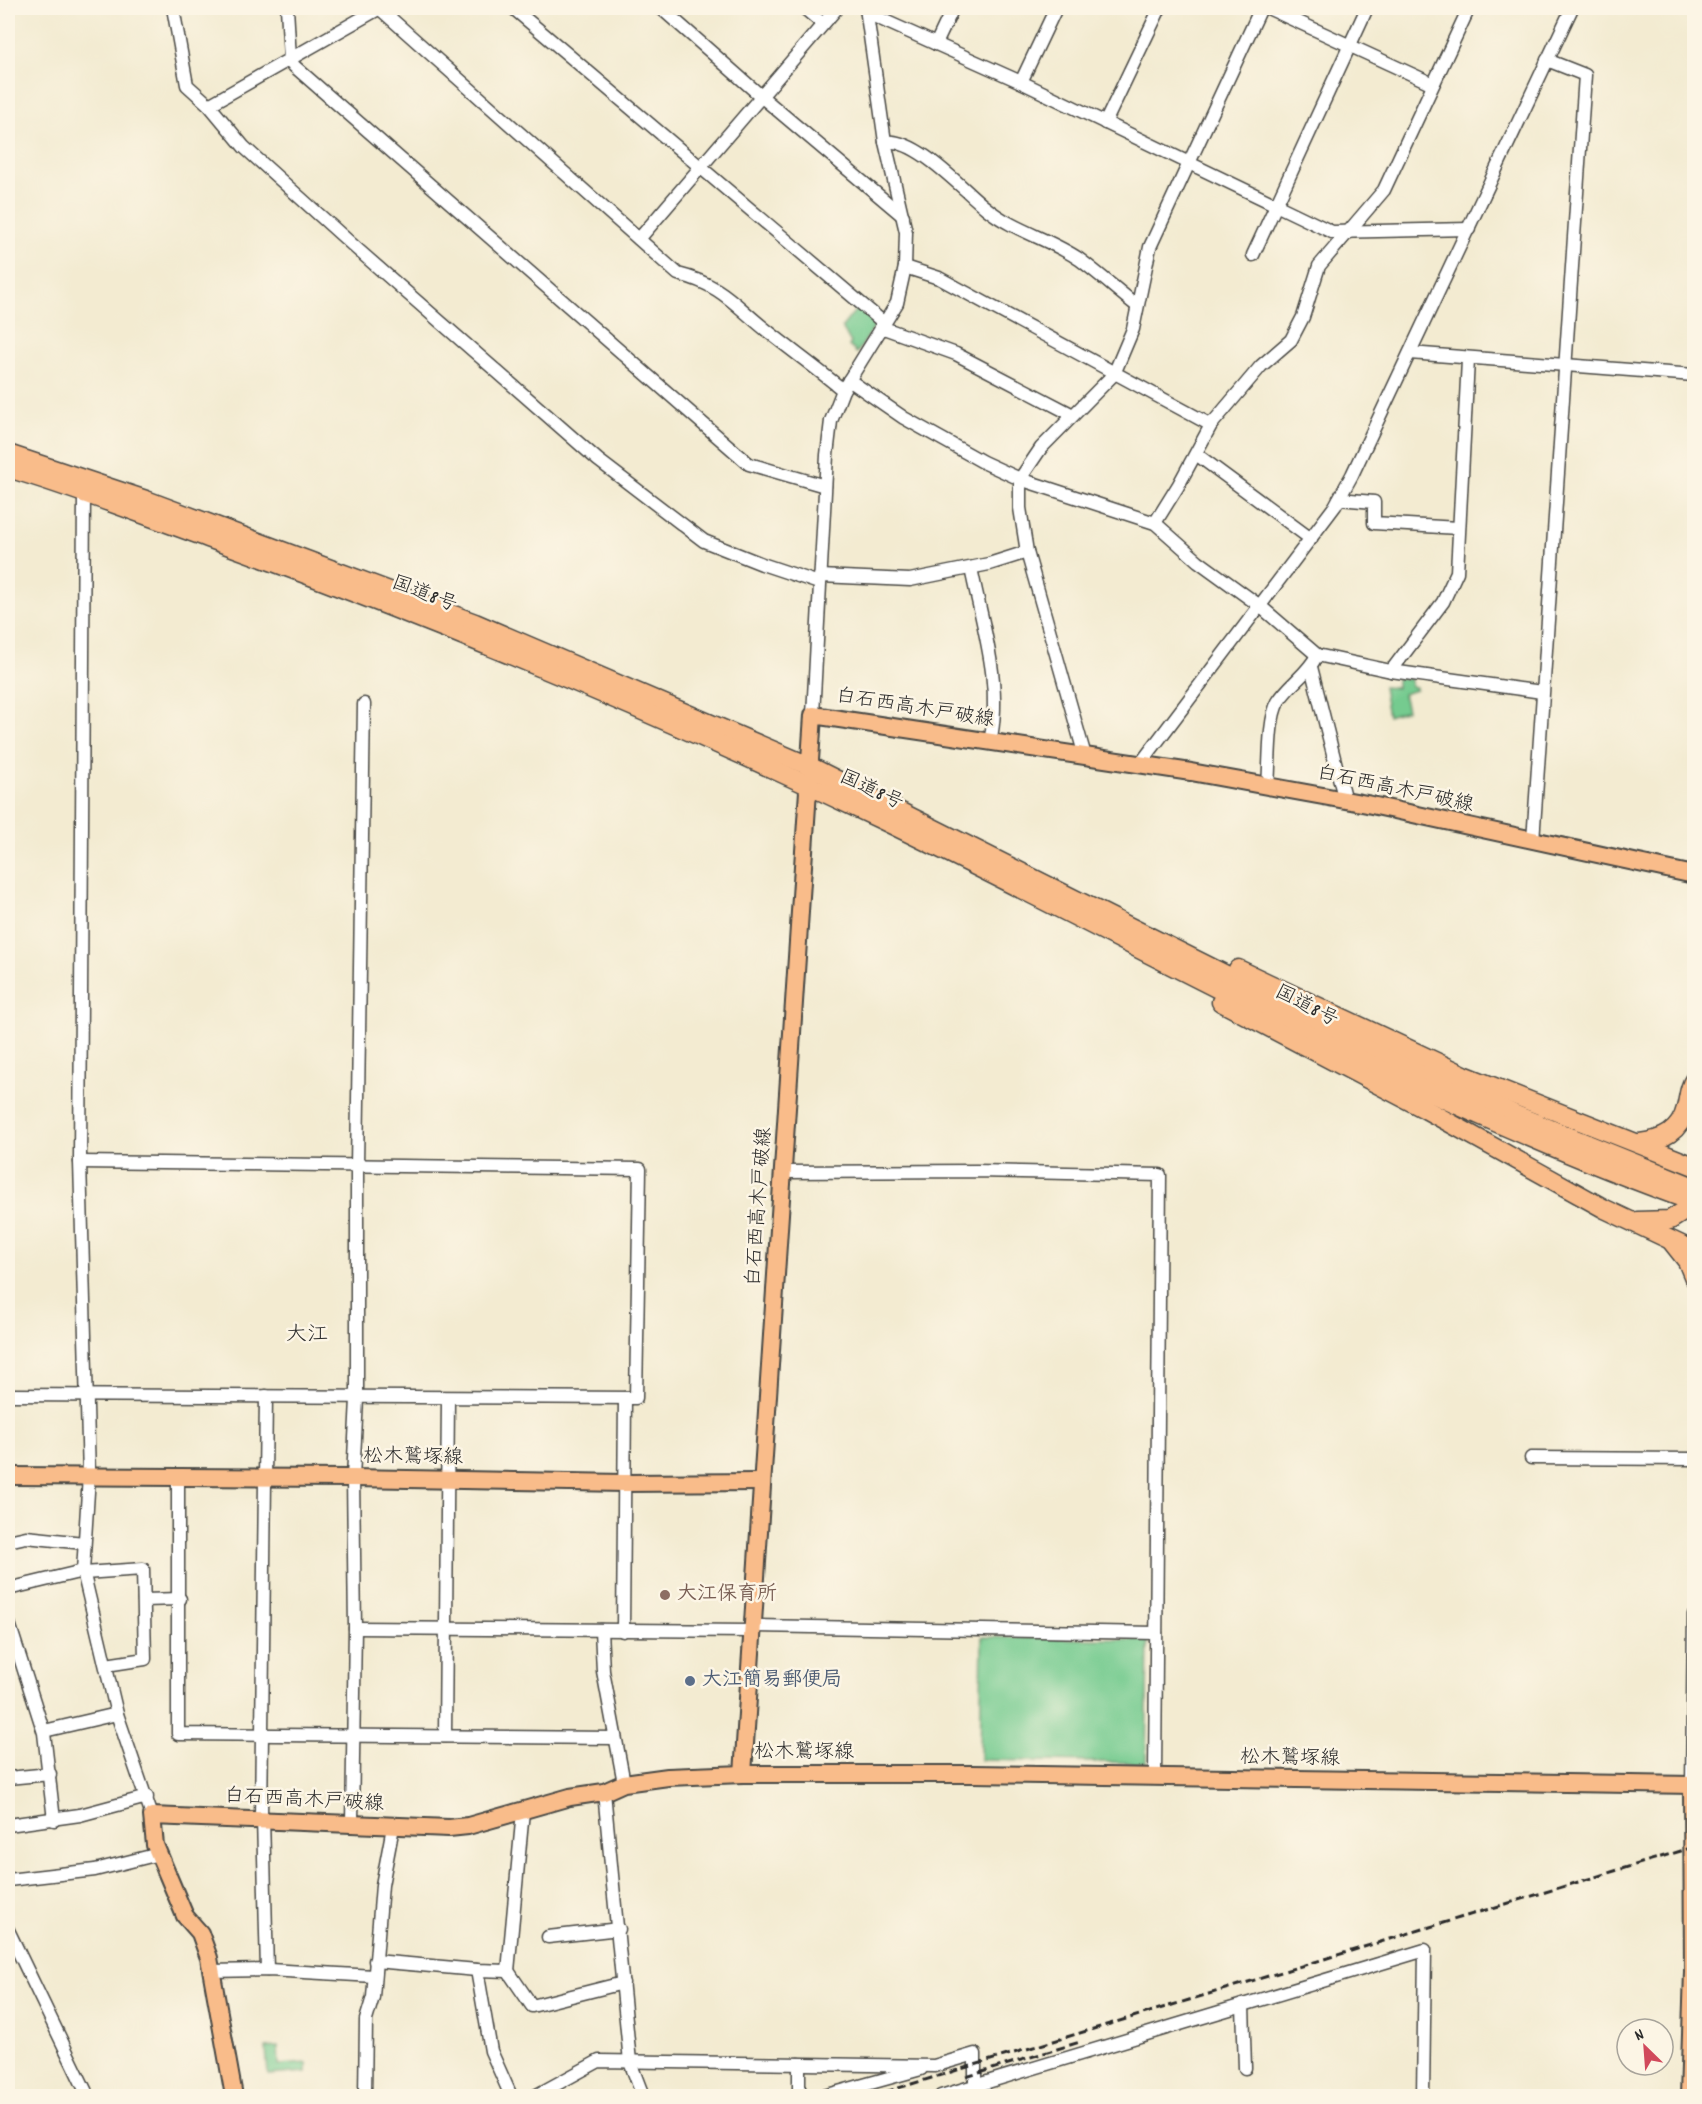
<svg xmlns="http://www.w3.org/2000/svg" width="1702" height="2104" viewBox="0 0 1702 2104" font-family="Dekko,'Klee One',sans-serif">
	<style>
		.green { fill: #75cb8f; stroke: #507b5d; stroke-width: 1.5 }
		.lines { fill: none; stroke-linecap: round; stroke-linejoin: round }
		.minor-casing { stroke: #494844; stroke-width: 15 }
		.major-casing { stroke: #494844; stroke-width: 20 }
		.highway-casing { stroke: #494844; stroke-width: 21 }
		.minor { stroke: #fff; stroke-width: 12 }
		.major { stroke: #f9bc8a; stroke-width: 16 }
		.highway { stroke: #f9bc8a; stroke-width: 18 }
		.rail { stroke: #2b2b2b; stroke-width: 3; stroke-dasharray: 9 4.5; stroke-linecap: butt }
		.education-dot { fill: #8d6e63; stroke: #fcf5e5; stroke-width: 2 }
		.service-dot { fill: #5c6f8a; stroke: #fcf5e5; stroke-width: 2 }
		.labels { text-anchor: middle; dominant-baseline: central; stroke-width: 5; stroke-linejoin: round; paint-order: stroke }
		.street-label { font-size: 20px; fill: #2b2b2b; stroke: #fcf5e5 }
		.education-label { font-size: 20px; font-weight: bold; fill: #785e54; stroke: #fcf5e5; text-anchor: start }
		.service-label { font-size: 20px; font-weight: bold; fill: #4e5e75; stroke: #fcf5e5; text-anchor: start }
		.neighbourhood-label { font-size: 21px; fill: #2b2b2b; stroke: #fcf5e5 }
	</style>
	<rect width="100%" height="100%" fill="#fcf5e5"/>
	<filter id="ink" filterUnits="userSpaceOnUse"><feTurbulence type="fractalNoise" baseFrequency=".0167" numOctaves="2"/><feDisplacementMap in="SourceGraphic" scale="12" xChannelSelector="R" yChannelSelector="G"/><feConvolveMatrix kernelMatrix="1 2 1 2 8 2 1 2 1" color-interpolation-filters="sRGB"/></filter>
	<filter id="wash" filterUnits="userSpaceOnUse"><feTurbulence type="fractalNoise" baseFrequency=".008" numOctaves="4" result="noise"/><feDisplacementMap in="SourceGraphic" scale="24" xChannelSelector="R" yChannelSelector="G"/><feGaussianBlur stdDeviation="1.35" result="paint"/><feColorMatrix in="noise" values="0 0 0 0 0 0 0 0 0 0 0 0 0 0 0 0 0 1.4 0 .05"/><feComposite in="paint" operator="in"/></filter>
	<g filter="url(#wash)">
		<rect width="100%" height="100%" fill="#f3ebd1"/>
		<g class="green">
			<polygon points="858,307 877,323 857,353 849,346 851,343 842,327"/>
			<polygon points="1397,678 1411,679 1411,686 1416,687 1416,690 1403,694 1407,710 1388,716 1383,687 1397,688"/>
			<polygon points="982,1637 1148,1640 1146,1763 980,1760"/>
			<polygon points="278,2047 279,2065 307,2063 307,2072 268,2075 266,2048"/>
		</g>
	</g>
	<g filter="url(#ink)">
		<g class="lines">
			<defs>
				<g id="minor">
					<polyline points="173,8 187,85 209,105 244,147 357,249 598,460 704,541 762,564 819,583"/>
					<polyline points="287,8 290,59 294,66 749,464 825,486"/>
					<path d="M379 8 678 274C723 285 735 306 770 333 794 352 819 370 843 390"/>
					<polyline points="513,8 884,323"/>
					<polyline points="661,8 762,97 903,216"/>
					<polyline points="804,8 823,24"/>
					<polyline points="1268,8 1433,84"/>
					<polyline points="867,13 1021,82 1332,232 1469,229"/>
					<polyline points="936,44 953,8"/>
					<polyline points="1021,82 1056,8"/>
					<polyline points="209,105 380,8"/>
					<polyline points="1105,123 1160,8"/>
					<path d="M885 142C916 137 962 189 986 208 1014 231 1050 239 1079 259 1098 273 1117 290 1136 305"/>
					<polyline points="639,239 837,8"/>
					<polyline points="1253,255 1367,8"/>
					<polyline points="905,267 939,278 1211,425"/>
					<polyline points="881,327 956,354 1073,415"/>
					<polyline points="1410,353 1694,375"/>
					<polyline points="849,380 904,418 983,462 1020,479 1155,523 1198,561 1260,606 1317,655 1391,671 1542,692"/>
					<polyline points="1196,454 1311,539"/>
					<polyline points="84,491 80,1162 89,1476 83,1571 117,1714 152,1816"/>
					<polyline points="1339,499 1374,502 1374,523 1458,528"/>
					<polyline points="1155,523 1178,486 1211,425 1261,366 1291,340 1303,317 1319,266 1384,190 1469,8"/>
					<path d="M971 568C982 624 1003 685 990 742"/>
					<polyline points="820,576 910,580 989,564 1027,552"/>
					<polyline points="1311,667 1345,801"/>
					<polyline points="1391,671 1443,602 1457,572 1468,360"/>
					<polyline points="813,715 827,455 831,421 843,390 897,303 905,267 906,232 885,142 866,8"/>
					<polyline points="1085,756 1027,552 1020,508 1020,479 1041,448 1114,374 1133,329 1150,247 1261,8"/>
					<polyline points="1141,763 1335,506 1352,475 1572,8"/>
					<path d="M1268 786C1270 764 1268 720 1278 702 1289 684 1308 674 1317 655"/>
					<polyline points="1533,841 1585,75 1547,60"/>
					<polyline points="783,1172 976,1171 1160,1175 1155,1777"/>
					<polyline points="8,1395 636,1398 640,1169 80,1162"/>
					<polyline points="1531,1458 1694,1459"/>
					<polyline points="178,1478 178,1734 614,1738"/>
					<polyline points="8,1541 26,1537 84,1543"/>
					<polyline points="84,1573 143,1569 145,1659 106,1665"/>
					<polyline points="8,1589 83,1571"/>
					<polyline points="144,1600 180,1599"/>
					<polyline points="8,1620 44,1733 54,1820"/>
					<polyline points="752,1626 1156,1633"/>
					<polyline points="355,1628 751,1631"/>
					<polyline points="601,1630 603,1671 624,1783"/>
					<polyline points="623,1631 625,1398"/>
					<polyline points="44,1731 117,1714"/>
					<polyline points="445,1736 448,1399"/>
					<polyline points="8,1778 50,1774"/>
					<polyline points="1692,1785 1694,1614"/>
					<polyline points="604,1792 630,2062 643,2096"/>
					<polyline points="261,1818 266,1396"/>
					<polyline points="263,1818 267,1970"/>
					<polyline points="352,1823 355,1628 353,1478 357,1399 357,1166 364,704"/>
					<polyline points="8,1825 80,1815 147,1797"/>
					<polyline points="8,1880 95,1870 159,1854"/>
					<polyline points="8,1930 88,2096"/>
					<polyline points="548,1937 619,1929"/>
					<polyline points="375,1961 477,1970 508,1971 523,1811"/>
					<polyline points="477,1970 491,2051 511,2096"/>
					<polyline points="211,1971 269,1970 374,1976"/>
					<polyline points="508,1971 532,2006 623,1983"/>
					<polyline points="1245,2068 1243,2005 1425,1950 1423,2096"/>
					<polyline points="365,2096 366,2020 373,1997 382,1885 393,1827"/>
					<polyline points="535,2096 599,2061 934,2066 975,2054 975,2096"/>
					<polyline points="799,2096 799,2064"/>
					<polyline points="824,2096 921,2069"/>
					<polyline points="941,2096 1243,2005"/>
				</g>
				<g id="major">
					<polyline points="8,1476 353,1478 624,1483 761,1482"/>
					<polyline points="743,1774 813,715 1191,772 1367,804 1694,875"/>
					<polyline points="234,2096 209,1958 200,1933 185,1916 155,1845 152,1816 449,1828 468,1826 570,1797 604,1792 624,1783 668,1777 743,1774 972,1774 1694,1785"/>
					<polyline points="1689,2096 1693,1971 1692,1785"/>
				</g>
				<g id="highway">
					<polyline points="8,454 146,500 475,623 809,766 1298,1011 1516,1115 1694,1187"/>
					<path d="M8 468C76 488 141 514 208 538 438 621 662 715 882 820 1150 949 1414 1102 1694 1202"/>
					<polyline points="1238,969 1464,1075 1694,1166"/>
					<polyline points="1221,1002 1423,1108 1605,1209 1694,1251"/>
					<path d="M1640 1143C1663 1140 1680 1132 1686 1108 1689 1098 1688 1089 1694 1080"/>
					<polyline points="1637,1221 1670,1220 1694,1205"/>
					<polyline points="1672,1242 1687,1261 1694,1278"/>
				</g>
			</defs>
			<use href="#minor" class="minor-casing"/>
			<use href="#major" class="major-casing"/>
			<use href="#highway" class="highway-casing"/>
			<use href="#minor" class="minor"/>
			<use href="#major" class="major"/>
			<use href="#highway" class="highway"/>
			<g class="rail">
				<polyline points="966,2077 1080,2042"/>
				<polyline points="872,2096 1694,1847"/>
			</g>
		</g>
	</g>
	<circle class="education-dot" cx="665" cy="1595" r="6"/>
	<circle class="service-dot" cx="690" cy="1681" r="6"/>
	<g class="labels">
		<g class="street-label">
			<text transform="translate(424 595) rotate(21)">国道8号</text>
			<text transform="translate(915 709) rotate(9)">白石西高木戸破線</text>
			<text transform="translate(1395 790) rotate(12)">白石西高木戸破線</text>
			<text transform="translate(871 791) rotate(25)">国道8号</text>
			<text transform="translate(1306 1007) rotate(27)">国道8号</text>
			<text transform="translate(760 1207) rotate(-86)">白石西高木戸破線</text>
			<text transform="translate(413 1458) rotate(1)">松木鷲塚線</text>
			<text x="804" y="1753">松木鷲塚線</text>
			<text transform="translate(1290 1759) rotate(1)">松木鷲塚線</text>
			<text transform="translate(304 1801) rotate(3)">白石西高木戸破線</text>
		</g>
		<g class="education-label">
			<text x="677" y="1595">大江保育所</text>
		</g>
		<g class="service-label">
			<text x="702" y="1681">大江簡易郵便局</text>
		</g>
		<g class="neighbourhood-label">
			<text x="307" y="1336">大江</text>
		</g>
	</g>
	<rect width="1702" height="2104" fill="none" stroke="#fcf5e5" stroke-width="30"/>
	<g transform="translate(1645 2047) rotate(335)"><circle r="28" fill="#fcf5e5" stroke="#a8a49b" stroke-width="1.5"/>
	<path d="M0-4.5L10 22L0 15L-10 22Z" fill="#d1495b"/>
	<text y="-9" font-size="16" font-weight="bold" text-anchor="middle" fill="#2b2b2b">N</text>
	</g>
</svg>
